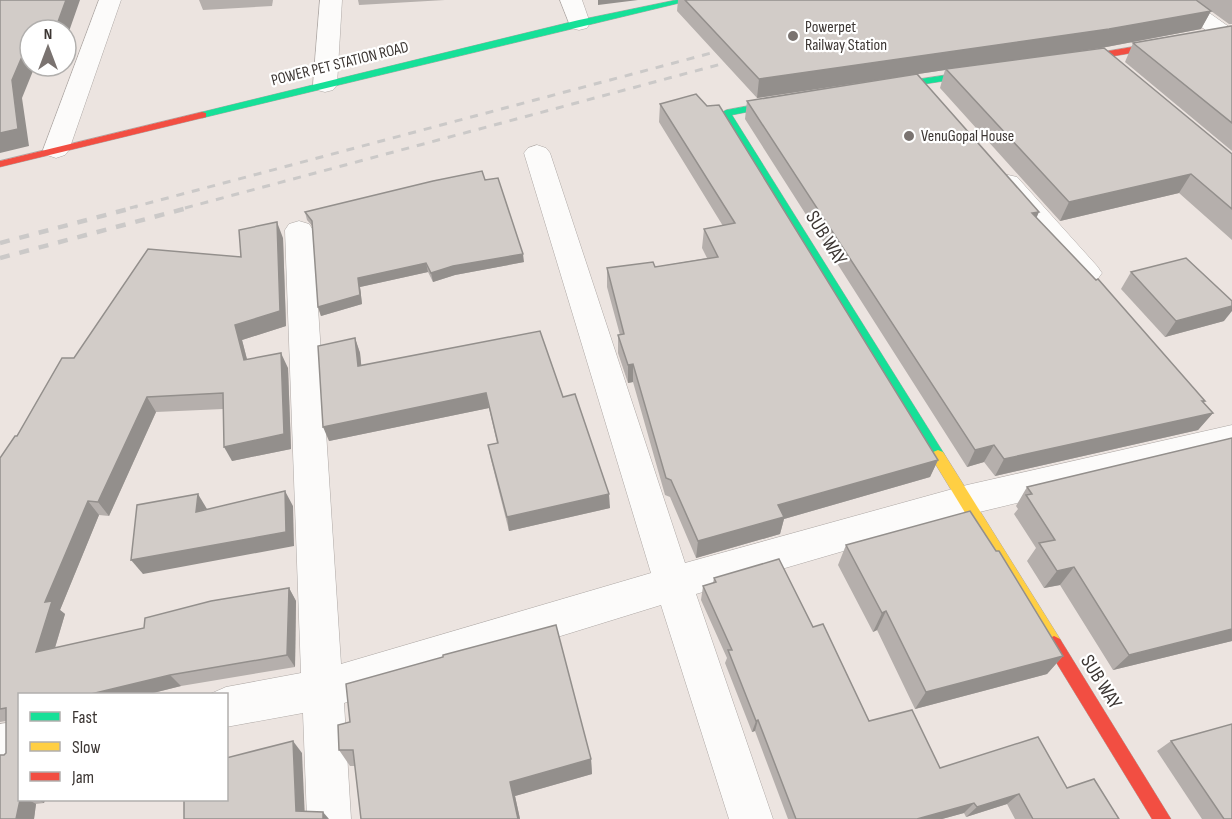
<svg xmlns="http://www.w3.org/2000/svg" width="1232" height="819" viewBox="0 0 1232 819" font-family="'Sofia Sans Condensed',sans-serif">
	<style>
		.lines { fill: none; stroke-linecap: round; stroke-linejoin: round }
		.street-casing { stroke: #aea8a5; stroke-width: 1 }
		.fast-casing { stroke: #aea8a5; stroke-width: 1 }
		.slow-casing { stroke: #aea8a5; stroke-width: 1 }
		.jam-casing { stroke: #aea8a5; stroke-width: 1 }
		.street { fill: #fcfbfa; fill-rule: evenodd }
		.fast { fill: #16e098; fill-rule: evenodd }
		.slow { fill: #ffcf43; fill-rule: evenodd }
		.jam { fill: #f24e42; fill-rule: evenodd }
		.rail-far1 { stroke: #cbc9c8; stroke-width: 3; stroke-dasharray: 8 8; stroke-linecap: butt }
		.rail { stroke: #cbc9c8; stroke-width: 4.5; stroke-dasharray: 10 10; stroke-linecap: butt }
		.wall { fill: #b5afac }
		.shaded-wall { fill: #938f8c }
		.building { fill: #d2ccc8; stroke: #938f8c; stroke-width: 1.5 }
		.poi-dot { fill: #7a7370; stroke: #fff; stroke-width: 2 }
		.labels { text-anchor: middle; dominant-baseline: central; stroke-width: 4.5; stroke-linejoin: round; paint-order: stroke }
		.far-poi-label { font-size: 16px; fill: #3c3633; stroke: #fff; text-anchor: start }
		.far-street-label { font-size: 16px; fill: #3c3633; stroke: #fff }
		.street-label { font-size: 20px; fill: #3c3633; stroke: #fff }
	</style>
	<rect width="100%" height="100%" fill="#ece4e0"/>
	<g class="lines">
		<defs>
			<g id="street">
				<polygon points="99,0 121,0 69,150 65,155 56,158 47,155 43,150"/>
				<polygon points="320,0 342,0 337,85 333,90 325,92 317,90 313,85"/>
				<polygon points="560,0 582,0 590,23 587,28 579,30 571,28"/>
				<polygon points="1166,0 1191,0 1232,29 1232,46 1224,44"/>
				<polygon points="537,145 546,148 550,153 685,563 967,485 1232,425 1232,451 967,515 696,594 773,819 729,819 661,605 344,703 351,819 307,819 303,713 226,727 226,694 210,694 226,687 301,673 285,230 289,224 299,221 309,224 313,230 341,664 651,573 524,153 528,148"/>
				<polygon points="1008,175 1017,177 1097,266 1102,273 1097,280 1087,283 1077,280 999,189 995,183 999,177"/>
				<polygon points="20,721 20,763 0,766 0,724"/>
			</g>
			<g id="fast">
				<polygon points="676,0 692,0 202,118 197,115 202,112 579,20"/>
				<polygon points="986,69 991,72 989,74 880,91 875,88 880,85"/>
				<polygon points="790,98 793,99 793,103 732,115 943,452 945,456 943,460 933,460 721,113 726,110"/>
			</g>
			<polygon id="slow" points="938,450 943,452 1060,639 1062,644 1060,649 1054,652 1048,649 933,460 931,456 933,452"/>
			<g id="jam">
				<polygon points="1232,30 1232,36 1067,64 1062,61 1067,58"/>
				<polygon points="202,112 206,113 206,117 0,167 0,161"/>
				<polygon points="1054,636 1060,639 1171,819 1152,819 1048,649 1046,644 1048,639"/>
			</g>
		</defs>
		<use href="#street" class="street-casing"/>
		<use href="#fast" class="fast-casing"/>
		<use href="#slow" class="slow-casing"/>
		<use href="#jam" class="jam-casing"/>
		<use href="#street" class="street"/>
		<use href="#fast" class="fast"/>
		<use href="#slow" class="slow"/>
		<use href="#jam" class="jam"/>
		<g class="rail-far1">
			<polyline points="130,208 730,48"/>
			<polyline points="185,208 740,59"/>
		</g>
		<g class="rail">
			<polyline points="0,243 136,207"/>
			<polyline points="0,258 191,207"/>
		</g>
	</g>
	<g class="wall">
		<polygon points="199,0 273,0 272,6 203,10"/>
		<polygon points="358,0 445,0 359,5"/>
		<polygon points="678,0 1232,0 1232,24 1229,24 1211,11 1201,29 1101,48 1036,57 1232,154 1232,240 1179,193 1060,221 940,88 945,70 918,74 1036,218 1213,413 1198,430 995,476 984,462 967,467 745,119 747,101 863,82 757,98 677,11"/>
		<polygon points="1232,26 1232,151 1125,62 1133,43"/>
		<polygon points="660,104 938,460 930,477 784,519 780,534 696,558 670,497 665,495 633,382 628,383 618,353 618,335 620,335 607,287 607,268 655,267 707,258 702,248 704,229 723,226 659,122"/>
		<polygon points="305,212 524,262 455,275 433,282 428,272 360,287 362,304 321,316 318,307 313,227 307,220"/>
		<polygon points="283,238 286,326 242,340 247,359 288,368 291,449 232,461 223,409 156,412 109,516 99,515 60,610 65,614 55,648 144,628 289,588 296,601 295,667 181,686 149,694 20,694 20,800 45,800 44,803 36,804 34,819 0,819 4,755 6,753 6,721 0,722 0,458 74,358 241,257"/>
		<polygon points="1131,272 1224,321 1165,337 1121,289"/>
		<polygon points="355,338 360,353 361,365 563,397 610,508 509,531 491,460 488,445 497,443 489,408 329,441"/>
		<polygon points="1232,438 1232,641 1113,670 1060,585 1044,588 1027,561 1036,548 1014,514 1018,509 1016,506 1027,487"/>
		<polygon points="846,545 1063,656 1047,674 915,709 877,630 873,632 838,565"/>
		<polygon points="714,578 813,627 869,721 940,768 1067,788 1119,819 1015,819 1007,804 966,817 964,813 942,819 788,819 755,731 752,732 725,663 727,658 701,600 703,586 713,583"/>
		<polygon points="338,725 591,759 592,774 515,796 520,819 361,819 355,766 350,766 339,750"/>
		<polygon points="1171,741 1232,819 1202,819 1157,751"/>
	</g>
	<g class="shaded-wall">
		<polygon points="66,0 80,0 66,40 66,30 55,30"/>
		<polygon points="598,0 638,0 598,5"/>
		<polygon points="1211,11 1201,29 1101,48 947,70 946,69 945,70 757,98 759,79"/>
		<polygon points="27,45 30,51 30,66 35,66 22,98 29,146 0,153 0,133 12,80"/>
		<polygon points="1191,174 1179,193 1060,221 1069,202"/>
		<polygon points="1039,212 1031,230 1032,213"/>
		<polygon points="277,222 283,238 286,326 242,340 251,375 244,360 235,325"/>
		<polygon points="523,254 524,262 455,275 433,282 431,273 453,266"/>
		<polygon points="426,263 428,272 360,287 362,304 321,316 318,307 358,278"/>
		<polygon points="1232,306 1232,311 1224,321 1165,337 1176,321"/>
		<polygon points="355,338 360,353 363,381 358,366"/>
		<polygon points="281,353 288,368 291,449 232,461 224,447"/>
		<polygon points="633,364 633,382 628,383 628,365"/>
		<polygon points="486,393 489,408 329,441 323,427"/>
		<polygon points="147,397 156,412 109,516 98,502"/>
		<polygon points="1205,401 1192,417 1213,413 1198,430 995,476 1004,459"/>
		<polygon points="994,445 984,462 967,467 975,450"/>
		<polygon points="938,460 930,477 784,519 780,534 696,558 698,541 778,505"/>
		<polygon points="285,491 293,506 294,546 143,574 131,560"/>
		<polygon points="198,494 207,509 196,512"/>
		<polygon points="609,494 610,508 509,531 507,517"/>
		<polygon points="88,501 99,515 60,610 65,614 50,664 36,652 45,602"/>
		<polygon points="1074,567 1060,585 1044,588 1057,571"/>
		<polygon points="289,588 296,601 295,667 287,655"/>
		<polygon points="886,611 877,630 873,632 882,613"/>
		<polygon points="1232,629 1232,641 1113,670 1129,655"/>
		<polygon points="1063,656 1047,674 915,709 926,692"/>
		<polygon points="170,675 181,686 149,694 91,694"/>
		<polygon points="758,720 755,731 752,732 756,721"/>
		<polygon points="293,741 302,753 305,819 296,811"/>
		<polygon points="591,759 592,774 515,796 520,819 518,819 510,782"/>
		<polygon points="1019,794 1007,804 966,817 977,807"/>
		<polygon points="20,800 29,800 36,804 34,819 16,819"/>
		<polygon points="38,800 45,800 44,803"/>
		<polygon points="974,803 964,813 942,819 917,819"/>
		<polygon points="323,812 329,819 323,819"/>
	</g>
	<g class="building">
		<polygon points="0,0 66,0 55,30 30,30 30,45 27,45 12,80 18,129 0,133"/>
		<polygon points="685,0 1196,0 1211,11 1109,29 759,79"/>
		<polygon points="1231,26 1232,26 1232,123 1133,43"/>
		<polygon points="1104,48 1232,154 1232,209 1191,174 1069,202 946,69"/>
		<polygon points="917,74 1039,212 1032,213 1096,280 1098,279 1205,401 1202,401 1213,413 1004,459 994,445 975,450 747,101"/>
		<polygon points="696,94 707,106 719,105 938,460 778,505 784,517 698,541 671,480 666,478 633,364 628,365 618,335 624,334 607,268 653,262 655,267 718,257 704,229 735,223 660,104"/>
		<polygon points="482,171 485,180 498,178 523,254 453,266 431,273 426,263 358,278 360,295 318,307 312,221 305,212 433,181"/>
		<polygon points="277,222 280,311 235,325 244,360 281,353 284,434 224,447 223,393 147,397 98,502 88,501 45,602 52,601 36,652 144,628 145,618 211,601 289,588 287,655 170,675 91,694 20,694 20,800 16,819 0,819 0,755 4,755 6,753 6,708 0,709 0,458 15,436 17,436 62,358 74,358 148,249 241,257 239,230"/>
		<polygon points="1186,258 1232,301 1232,306 1176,321 1131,272"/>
		<polygon points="540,331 563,397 575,394 609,494 507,517 488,445 498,443 486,393 323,427 318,346 355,338 358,366"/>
		<polygon points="1232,438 1232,629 1129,655 1074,567 1057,571 1039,543 1055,540 1026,495 1032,494 1027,487"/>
		<polygon points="285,491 286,532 131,560 137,505 198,494 196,512"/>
		<polygon points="970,511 996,551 999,551 1063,656 926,692 886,611 882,613 846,545"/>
		<polygon points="779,559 813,627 823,624 869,721 912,710 940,768 1038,737 1067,788 1094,779 1119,819 1033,819 1019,794 977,807 974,803 917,819 796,819 758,720 756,721 728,650 732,650 703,586 716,582 714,578"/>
		<polygon points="556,625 591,759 510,782 518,819 361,819 353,750 339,750 338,725 350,722 346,684 443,657 443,655 447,654"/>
		<polygon points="1232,724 1232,819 1224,819 1171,741"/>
		<polygon points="293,741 296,811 323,812 323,819 184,819 184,800 226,800 226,758"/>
	</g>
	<g class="poi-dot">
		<circle cx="793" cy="36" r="6"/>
		<circle cx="909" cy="136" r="6"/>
	</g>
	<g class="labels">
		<g class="far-poi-label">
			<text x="805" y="27">Powerpet<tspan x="805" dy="18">Railway Station</tspan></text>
			<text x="921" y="136">VenuGopal House</text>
		</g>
		<g class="far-street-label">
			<text transform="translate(340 64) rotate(-14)">POWER PET STATION ROAD</text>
		</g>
		<g class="street-label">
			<text transform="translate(826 238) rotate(58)">SUB WAY</text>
			<text transform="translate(1101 682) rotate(58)">SUB WAY</text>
		</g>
	</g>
	<rect x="18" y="693" width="210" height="108" fill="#ffffff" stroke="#b1afad" stroke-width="1.5"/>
	<rect x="30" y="712" width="30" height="9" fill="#16e098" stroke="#b1afad" stroke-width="1.5"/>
	<text x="72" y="723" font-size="18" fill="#3c3633">Fast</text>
	<rect x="30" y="742" width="30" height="9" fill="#ffcf43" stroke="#b1afad" stroke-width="1.5"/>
	<text x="72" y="753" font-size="18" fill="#3c3633">Slow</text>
	<rect x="30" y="772" width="30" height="9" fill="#f24e42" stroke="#b1afad" stroke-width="1.5"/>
	<text x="72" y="783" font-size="18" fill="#3c3633">Jam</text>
	<g transform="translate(48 48)"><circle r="28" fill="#ffffff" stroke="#b1afad" stroke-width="1.5"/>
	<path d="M0-4.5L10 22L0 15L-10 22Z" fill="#7a7370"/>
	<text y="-9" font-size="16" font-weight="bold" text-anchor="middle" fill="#3c3633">N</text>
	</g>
</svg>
